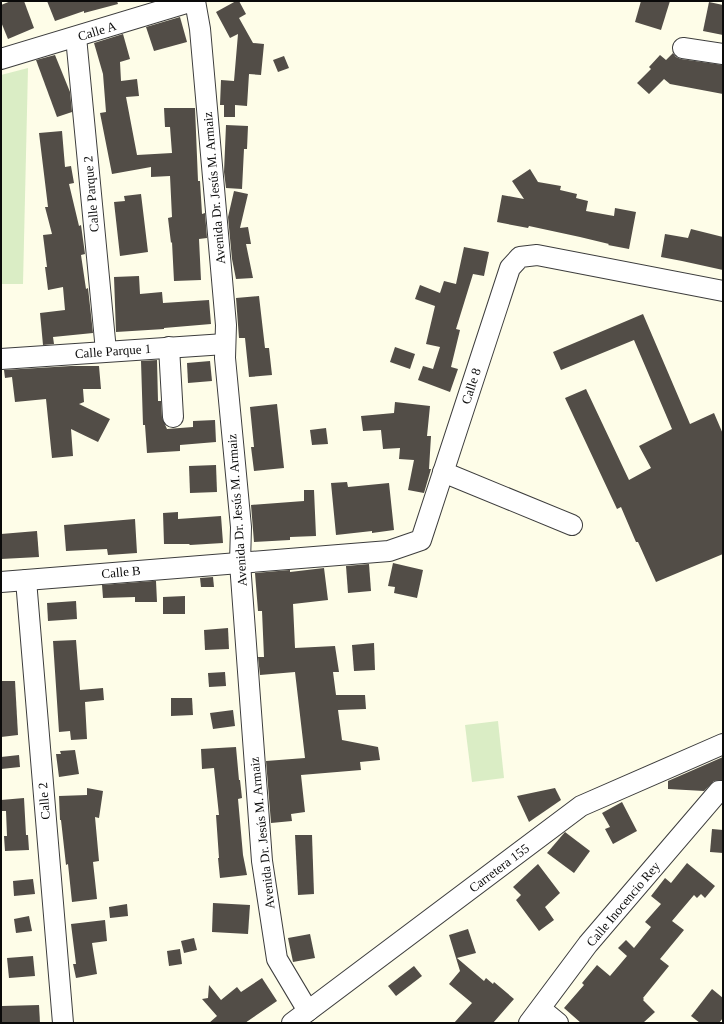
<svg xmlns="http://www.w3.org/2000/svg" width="724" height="1024" viewBox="0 0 724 1024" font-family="Georgia,serif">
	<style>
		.pitch { fill: #daedc5 }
		.building { fill: #524d47 }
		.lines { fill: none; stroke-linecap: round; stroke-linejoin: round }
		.minor-casing { stroke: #3d3d3d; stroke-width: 22 }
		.minor { stroke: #fff; stroke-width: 20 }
		.labels { text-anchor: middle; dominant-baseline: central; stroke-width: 4; stroke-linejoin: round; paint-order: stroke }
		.street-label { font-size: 13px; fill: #0a0a0a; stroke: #fff }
	</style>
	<rect width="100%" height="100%" fill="#fefde8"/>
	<g class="pitch">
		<polygon points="28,68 23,284 1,284 1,75"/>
		<polygon points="498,721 504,778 472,782 465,725"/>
	</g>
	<g class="building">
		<polygon points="11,1 24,1 34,28 8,39 1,22 1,5"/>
		<polygon points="47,1 117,1 118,4 84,13 84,11 55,21"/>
		<polygon points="236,1 239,1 246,14 239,18 253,43 264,44 261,75 249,74 247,106 235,105 235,117 224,117 224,105 220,105 221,80 234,81 238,34 230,38 216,12"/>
		<polygon points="641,1 670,1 661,30 635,22"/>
		<polygon points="709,2 723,5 723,35 703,31"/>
		<polygon points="180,17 187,42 154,51 146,27"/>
		<polygon points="123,34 130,59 120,62 121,81 137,79 139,96 126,97 137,155 172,153 170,127 165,127 164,108 195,108 198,181 200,181 202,214 205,213 207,238 199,239 201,280 174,281 172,242 171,243 168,218 172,217 170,176 151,177 151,167 112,174 100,113 106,112 103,74 94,43"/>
		<polygon points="673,53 676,57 681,59 723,65 723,94 670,84 664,79 649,94 637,83 651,69 649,67 660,55 666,60"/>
		<polygon points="55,55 70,92 72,112 57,117 36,60"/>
		<polygon points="284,56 289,68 278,72 273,60"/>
		<polygon points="226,125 248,126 247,149 244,149 242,189 226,188 224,172"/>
		<polygon points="62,131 65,167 71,166 74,183 69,184 79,226 81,225 85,254 81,255 86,289 88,288 93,333 53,337 54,344 43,345 40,313 65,310 63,287 48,290 45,267 47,267 43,235 52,234 45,207 48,207 39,133"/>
		<polygon points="530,169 538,182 561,186 560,190 577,194 576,198 588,201 586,211 614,216 615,208 636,212 629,249 608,245 609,244 580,237 529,226 528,228 497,222 502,195 524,199 512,181"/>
		<polygon points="234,191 248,194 240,228 248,227 251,244 246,244 253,278 236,279 232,259 228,217"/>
		<polygon points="141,194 148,252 120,256 114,202 125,201 124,196"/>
		<polygon points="691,229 723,237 723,270 682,261 661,257 665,234 688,238"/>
		<polygon points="464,247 489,252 484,276 473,274 456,329 460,330 451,367 458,369 450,392 418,380 423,366 433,369 440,347 426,344 435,306 415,299 420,285 440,293 444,281 456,284"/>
		<polygon points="139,276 140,294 162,292 163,303 209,300 211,324 164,328 164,329 116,332 114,277"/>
		<polygon points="259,296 265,348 269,348 272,375 249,377 245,338 239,338 236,298"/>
		<polygon points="643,314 690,424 714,413 723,434 723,554 656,582 638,542 636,542 621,507 617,509 565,398 586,389 629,480 651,468 639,446 672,429 634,340 561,370 553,352"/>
		<polygon points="395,347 415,354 410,369 390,362"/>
		<polygon points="157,360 158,401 161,401 162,418 167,429 193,427 193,421 215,420 216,442 180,445 180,451 147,453 145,425 143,425 141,361"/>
		<polygon points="210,361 212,381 188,383 187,363"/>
		<polygon points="71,366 99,366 101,389 83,389 84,402 79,404 110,419 98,442 71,429 73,456 52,458 46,399 15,402 12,377 5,378 4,370"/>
		<polygon points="395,402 430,406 427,436 431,436 429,469 431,469 424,493 408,490 414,460 399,459 400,448 383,449 381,430 363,431 361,416 394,413"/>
		<polygon points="277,404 284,468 254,471 251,447 254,447 250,407"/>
		<polygon points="326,428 328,444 312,445 310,430"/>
		<polygon points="216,465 217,492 190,493 189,466"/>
		<polygon points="347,482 348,487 389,483 394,530 372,533 372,531 336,535 331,483"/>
		<polygon points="304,490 314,490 316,536 290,537 290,540 254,542 251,505 304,501"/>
		<polygon points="178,512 178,519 221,516 223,543 190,545 189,544 164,544 163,513"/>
		<polygon points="135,519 137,553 108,555 107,549 66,551 64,525"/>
		<polygon points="37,531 39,557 1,559 1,534"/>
		<polygon points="393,563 423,570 417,598 394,593 395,587 388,586"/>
		<polygon points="369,564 371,591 348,593 346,566"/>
		<polygon points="324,568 328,600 293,604 295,648 335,646 339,672 333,672 336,695 365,695 366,709 338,710 342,740 378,747 380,760 360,762 361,770 301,775 305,812 291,814 292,821 271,823 266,761 305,758 295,672 260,675 258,657 264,657 262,611 258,611 255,573 290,570 290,572"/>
		<polygon points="213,577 214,587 201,587 200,578"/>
		<polygon points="153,581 156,581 157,602 135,602 135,597 103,598 102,585"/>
		<polygon points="185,596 185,614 163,614 163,597"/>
		<polygon points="76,601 77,619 48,621 47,603"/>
		<polygon points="228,628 229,649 205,650 204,630"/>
		<polygon points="76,640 80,690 103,688 104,700 85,702 87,739 71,740 70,731 59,732 53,641"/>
		<polygon points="374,643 375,670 354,671 352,645"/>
		<polygon points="225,672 226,686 209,687 208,673"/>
		<polygon points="1,681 15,681 18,735 1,737"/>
		<polygon points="171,698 192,698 193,715 171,716"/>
		<polygon points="233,710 235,726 213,729 210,713"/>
		<polygon points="236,747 239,780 240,780 242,798 238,799 243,855 247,875 220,878 218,858 219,858 216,815 219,815 214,768 202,769 201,749"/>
		<polygon points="75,750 79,774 59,777 56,754 61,754 60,751"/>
		<polygon points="19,755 20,767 1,769 1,757"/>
		<polygon points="723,757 723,780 714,781 704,791 668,789 668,781"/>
		<polygon points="87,788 103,791 99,818 95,817 99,861 93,862 97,899 72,902 68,864 66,865 61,820 60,820 59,796 87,795"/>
		<polygon points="555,788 561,800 529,822 517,796"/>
		<polygon points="24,798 26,835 28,835 29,850 5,851 4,836 7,836 6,811 1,811 1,800"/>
		<polygon points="622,802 637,831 613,844 605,829 610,827 602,813"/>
		<polygon points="712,829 723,830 723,853 710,852"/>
		<polygon points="565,832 590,851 574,873 547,853"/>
		<polygon points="295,835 312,835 314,894 298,895"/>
		<polygon points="687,863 715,886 705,898 701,894 697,898 694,895 672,921 684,930 660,959 669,966 643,998 644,999 643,1000 655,1012 643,1023 581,1023 564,1008 584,985 582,983 597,965 610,976 627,956 618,948 626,940 634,948 651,927 645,922 661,904 651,896 665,878 671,883"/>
		<polygon points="538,864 560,893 545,907 554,920 539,931 516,900 521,895 513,887"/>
		<polygon points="33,879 35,894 14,896 13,881"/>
		<polygon points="213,903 250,905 248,934 212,932"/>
		<polygon points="127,904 128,916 110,918 109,907"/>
		<polygon points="29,916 32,931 16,933 14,919"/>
		<polygon points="105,920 107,941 92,943 97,974 76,978 73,964 76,964 71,924"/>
		<polygon points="468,929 476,953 457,958 484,981 486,978 493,984 494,982 514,999 493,1023 454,1023 472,1003 449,984 460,971 449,935"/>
		<polygon points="310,934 315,958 293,962 288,938"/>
		<polygon points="194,938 197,950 184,953 181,941"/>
		<polygon points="180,949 182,964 169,966 167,951"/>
		<polygon points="33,956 35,976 9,978 7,958"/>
		<polygon points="414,966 422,976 396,996 388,986"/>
		<polygon points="262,978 277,1001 245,1023 209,1023 217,1016 202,999 208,998 209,985 221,1000 237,987 241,992"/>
		<polygon points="712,989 723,998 723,1018 719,1023 700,1023 691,1016"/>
		<polygon points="39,1005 40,1023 2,1023 2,1006"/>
	</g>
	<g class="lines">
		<defs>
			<g id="minor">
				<polyline points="195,1 200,29 226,325 225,358 241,527 240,563 262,861 277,959 308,1011"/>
				<polyline points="76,37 106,351"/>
				<polyline points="683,48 723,54"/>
				<polyline points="1,59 193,1"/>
				<polyline points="169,347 173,417"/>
				<polyline points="1,359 225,344"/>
				<polyline points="443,472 572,525"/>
				<polyline points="26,580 63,1023"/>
				<polyline points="1,582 389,551 421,540 510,268 520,257 537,255 723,291"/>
				<polyline points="541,1009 558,1023"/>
				<polyline points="292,1023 581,806 723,744"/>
				<polyline points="529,1023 588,944 719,791 723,791"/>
			</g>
		</defs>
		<use href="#minor" class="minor-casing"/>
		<use href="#minor" class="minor"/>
	</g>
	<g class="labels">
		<g class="street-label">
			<text transform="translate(97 31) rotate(-17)">Calle A</text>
			<text transform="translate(214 188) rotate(-95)">Avenida Dr. Jesús M. Armaiz</text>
			<text transform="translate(91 194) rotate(-95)">Calle Parque 2</text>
			<text transform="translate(113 351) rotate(-4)">Calle Parque 1</text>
			<text transform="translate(471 386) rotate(-72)">Calle 8</text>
			<text transform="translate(237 510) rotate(-94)">Avenida Dr. Jesús M. Armaiz</text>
			<text transform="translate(121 572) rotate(-5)">Calle B</text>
			<text transform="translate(44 801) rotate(-95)">Calle 2</text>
			<text transform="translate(262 833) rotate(-96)">Avenida Dr. Jesús M. Armaiz</text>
			<text transform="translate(499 868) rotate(-37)">Carretera 155</text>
			<text transform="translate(623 904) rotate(-50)">Calle Inocencio Rey</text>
		</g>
	</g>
	<rect width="724" height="1024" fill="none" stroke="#0a0a0a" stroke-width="4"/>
</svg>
